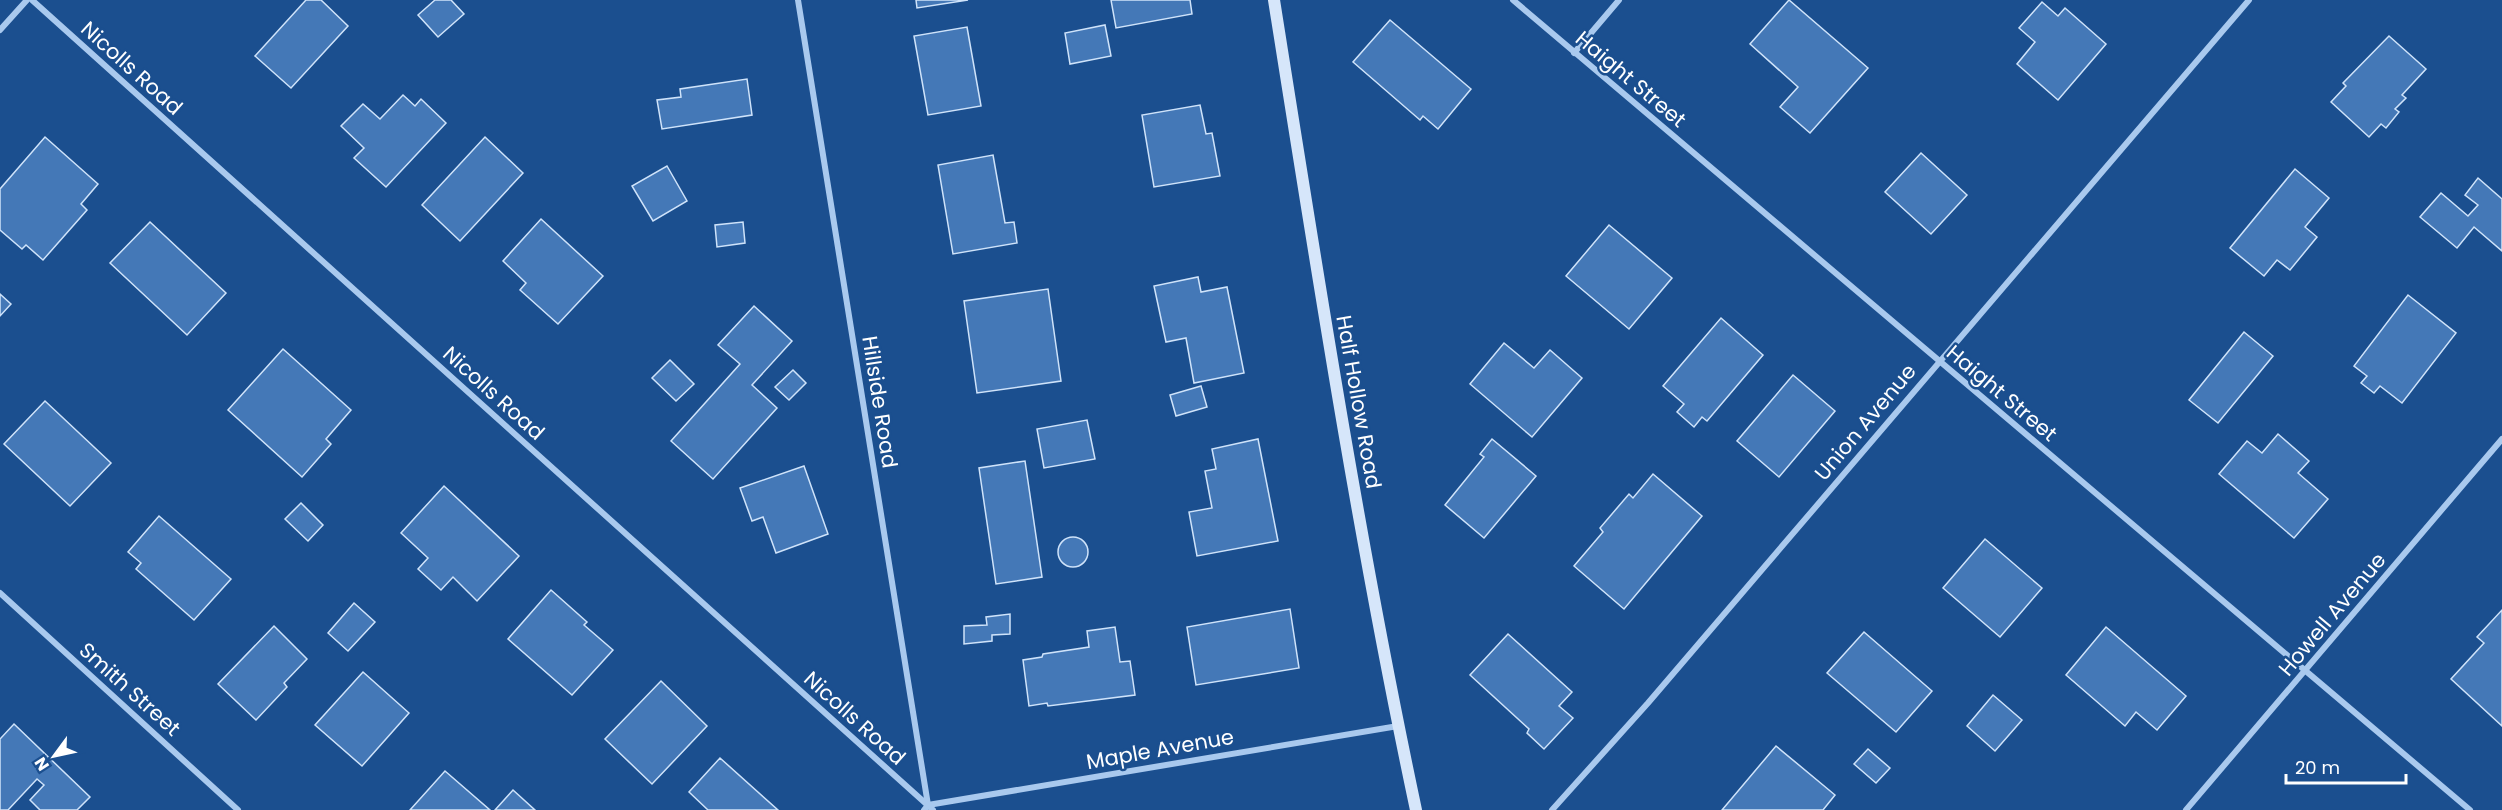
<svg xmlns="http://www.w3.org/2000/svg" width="2502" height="810" viewBox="0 0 2502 810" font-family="Poppins,sans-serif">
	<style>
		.building { fill: #4478b7; stroke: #cfe3fa; stroke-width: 1.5 }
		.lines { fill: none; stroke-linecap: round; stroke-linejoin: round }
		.street { stroke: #a9c9ee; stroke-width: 6 }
		.secondary { stroke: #d6e6fa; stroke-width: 12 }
		.labels { text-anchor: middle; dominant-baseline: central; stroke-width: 5; stroke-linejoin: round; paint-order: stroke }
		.street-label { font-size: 21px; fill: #fff; stroke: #1b4f8f }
	</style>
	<rect width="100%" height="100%" fill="#1b4f8f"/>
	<g class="building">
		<polygon points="306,0 321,0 348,26 291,88 255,56"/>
		<polygon points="435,0 451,0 464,14 438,37 418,15"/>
		<polygon points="916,0 968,0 917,8"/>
		<polygon points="1111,0 1190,0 1192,14 1116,28"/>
		<polygon points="1789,0 1868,68 1810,133 1780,107 1798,87 1750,44"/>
		<polygon points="2042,2 2058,16 2065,8 2106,44 2058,100 2017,64 2035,42 2019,28"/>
		<polygon points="1390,20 1471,89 1438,129 1423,116 1420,120 1353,62"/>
		<polygon points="1105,25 1111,56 1070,64 1065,33"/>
		<polygon points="967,27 981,106 928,115 914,36"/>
		<polygon points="2389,36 2426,69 2402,95 2406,98 2395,109 2399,112 2386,128 2381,124 2369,137 2331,102 2346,86 2343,83"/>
		<polygon points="747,79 752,115 662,129 657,100 681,97 680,89"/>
		<polygon points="403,95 415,106 421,99 446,123 386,187 354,158 364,148 341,126 363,104 380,119"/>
		<polygon points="1200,105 1206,134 1212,133 1220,176 1154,187 1142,115"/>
		<polygon points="45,137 98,184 81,204 87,210 43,260 26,245 22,249 0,230 0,189"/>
		<polygon points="485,137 523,173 460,241 422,205"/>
		<polygon points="1921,153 1967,195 1931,234 1885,192"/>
		<polygon points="993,155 1005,223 1014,222 1017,243 953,254 938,165"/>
		<polygon points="667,166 687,201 653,221 632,186"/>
		<polygon points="2295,169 2329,198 2305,227 2317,237 2290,270 2277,260 2264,276 2230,248"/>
		<polygon points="2478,178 2502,199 2502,251 2474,227 2457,248 2420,217 2441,193 2468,216 2478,205 2465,195"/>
		<polygon points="541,219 603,276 558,324 520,290 526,283 503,261"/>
		<polygon points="150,222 226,293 187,335 110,263"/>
		<polygon points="743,222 745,243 717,247 715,225"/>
		<polygon points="1609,225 1672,278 1629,329 1566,276"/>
		<polygon points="1198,277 1201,292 1227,287 1244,373 1194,383 1186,338 1166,342 1154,286"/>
		<polygon points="1048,289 1061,381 977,393 964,301"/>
		<polygon points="0,294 11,304 0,316"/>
		<polygon points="2408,295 2456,333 2402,403 2380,386 2374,393 2361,383 2367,376 2354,366"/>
		<polygon points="754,306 792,341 752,385 777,408 713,479 671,441 740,364 718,345"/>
		<polygon points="1721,318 1763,355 1707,421 1702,417 1694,427 1677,412 1684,404 1663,386"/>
		<polygon points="2244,332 2273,356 2218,423 2189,400"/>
		<polygon points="1504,343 1534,368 1550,350 1582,378 1532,437 1470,384"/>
		<polygon points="283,349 351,410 326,439 331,444 302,477 228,410"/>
		<polygon points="670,360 694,384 676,401 652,378"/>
		<polygon points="793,370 806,383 789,400 775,387"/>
		<polygon points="1793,375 1835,411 1779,477 1737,441"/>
		<polygon points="1201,386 1207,407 1176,416 1170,395"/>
		<polygon points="45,401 111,463 70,506 4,444"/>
		<polygon points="1087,420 1095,459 1044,468 1037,429"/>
		<polygon points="2278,434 2309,461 2298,473 2328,499 2294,538 2219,474 2247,441 2262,453"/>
		<polygon points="1258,439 1278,541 1197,556 1189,512 1212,508 1205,471 1216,469 1212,449"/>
		<polygon points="1492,439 1536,476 1484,538 1445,505 1484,457 1480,454"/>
		<polygon points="1025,461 1042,577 996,584 979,468"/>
		<polygon points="804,466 828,534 776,553 763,517 752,521 740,488"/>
		<polygon points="1653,474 1702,516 1624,609 1574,566 1603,532 1600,528 1629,494 1633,498"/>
		<polygon points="444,486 519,556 477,601 453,577 441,590 418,569 428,558 401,533"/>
		<polygon points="301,503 323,525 308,541 285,519"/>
		<polygon points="159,516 231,579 194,620 136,569 141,563 128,552"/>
		<circle cx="1073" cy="552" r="15"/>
		<polygon points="1985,539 2042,588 2000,637 1943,588"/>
		<polygon points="551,590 587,622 584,625 613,650 572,695 508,639"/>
		<polygon points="354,603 375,622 348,651 328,633"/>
		<polygon points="1290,609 1299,668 1196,685 1187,627"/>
		<polygon points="2502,610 2502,726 2451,679 2484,643 2477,637"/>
		<polygon points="1010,614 1010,634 992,635 992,641 964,644 964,626 987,625 986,617"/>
		<polygon points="274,626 307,659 284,683 287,687 256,720 218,684"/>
		<polygon points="1115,627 1120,662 1130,661 1135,695 1048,706 1047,703 1029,706 1023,660 1042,657 1043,654 1089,647 1087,631"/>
		<polygon points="2106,627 2186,696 2157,730 2136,712 2125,726 2066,675"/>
		<polygon points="1864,632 1932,691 1896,732 1827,673"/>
		<polygon points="1508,634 1572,692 1559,706 1573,718 1544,749 1527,733 1529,729 1470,675"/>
		<polygon points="363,672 409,713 362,766 315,725"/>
		<polygon points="661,681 707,726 652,784 605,739"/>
		<polygon points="1993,695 2022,720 1995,751 1967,726"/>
		<polygon points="14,724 90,797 77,810 40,810 30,800 44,785 37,779 8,810 0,810 0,739"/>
		<polygon points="1776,746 1835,795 1823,810 1722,810"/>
		<polygon points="1868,749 1890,768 1876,783 1854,764"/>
		<polygon points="720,758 778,810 708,810 689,792"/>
		<polygon points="445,771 490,810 410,810"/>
		<polygon points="513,790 535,810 495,810"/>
	</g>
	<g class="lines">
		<g class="street">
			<polyline points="32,0 933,810"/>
			<polyline points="798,0 928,805"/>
			<polyline points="1513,0 2470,810"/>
			<polyline points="0,30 27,0"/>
			<polyline points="1574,53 1619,0"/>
			<polyline points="0,593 238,810"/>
			<polyline points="924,810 928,805 1398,726"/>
			<polyline points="1552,810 1648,703 2249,0"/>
			<polyline points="2186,810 2502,439"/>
		</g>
		<path class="secondary" d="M1274 0C1317 271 1359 542 1416 810"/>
	</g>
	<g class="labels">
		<g class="street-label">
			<text transform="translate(132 68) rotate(42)">Nicolls Road</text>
			<text transform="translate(1631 79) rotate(40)">Haight Street</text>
			<text transform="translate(494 393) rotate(42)">Nicolls Road</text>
			<text transform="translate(2002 393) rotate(40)">Haight Street</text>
			<text transform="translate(880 402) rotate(81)">Hillside Road</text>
			<text transform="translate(1359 402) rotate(80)">Half Hollow Road</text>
			<text transform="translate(1865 422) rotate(-50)">Union Avenue</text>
			<text transform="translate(2332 614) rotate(-50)">Howell Avenue</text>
			<text transform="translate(130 689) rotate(42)">Smith Street</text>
			<text transform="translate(855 718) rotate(42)">Nicolls Road</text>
			<text transform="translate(1160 749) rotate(-10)">Maple Avenue</text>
		</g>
	</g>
	<g transform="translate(54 756) rotate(237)" stroke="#1b4f8f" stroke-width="4.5" paint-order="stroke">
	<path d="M0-4.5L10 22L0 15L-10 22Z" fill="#ffffff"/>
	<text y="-9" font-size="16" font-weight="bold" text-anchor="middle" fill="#ffffff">N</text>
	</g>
	<path d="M2286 774v9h120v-9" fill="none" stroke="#ffffff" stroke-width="3"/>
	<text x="2295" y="774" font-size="18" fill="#ffffff" stroke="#1b4f8f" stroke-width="4.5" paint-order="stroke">20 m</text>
</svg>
